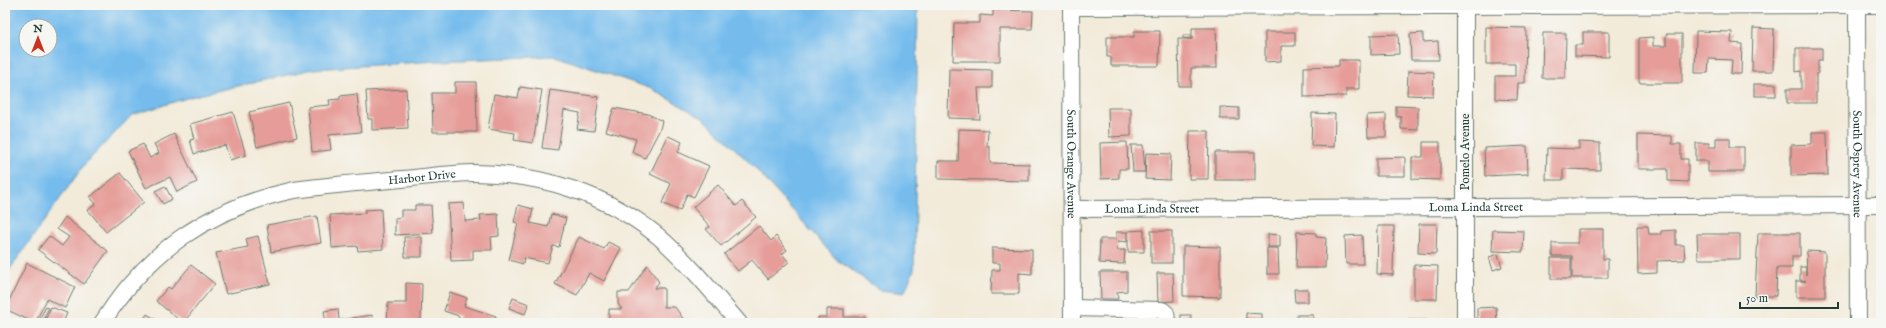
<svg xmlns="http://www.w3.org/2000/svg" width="1886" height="328" viewBox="0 0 1886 328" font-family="'IM FELL English',serif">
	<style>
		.water { fill: #75bced; stroke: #4a7c90; fill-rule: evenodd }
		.building { fill: #e69d99 }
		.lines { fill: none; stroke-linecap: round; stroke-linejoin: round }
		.minor-casing { stroke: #697a6e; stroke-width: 18 }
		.minor { stroke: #fff; stroke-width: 16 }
		.labels { text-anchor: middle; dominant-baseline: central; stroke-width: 4; stroke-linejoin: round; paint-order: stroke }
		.street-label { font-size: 12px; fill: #1f3d34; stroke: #f6f6f2 }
	</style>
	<rect width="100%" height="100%" fill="#f6f6f2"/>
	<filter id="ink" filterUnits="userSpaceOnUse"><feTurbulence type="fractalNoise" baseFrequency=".025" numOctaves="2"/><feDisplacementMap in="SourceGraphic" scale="8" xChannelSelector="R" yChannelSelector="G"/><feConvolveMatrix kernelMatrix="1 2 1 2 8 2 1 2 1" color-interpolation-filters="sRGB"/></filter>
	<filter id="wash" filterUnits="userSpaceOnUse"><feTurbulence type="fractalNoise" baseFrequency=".012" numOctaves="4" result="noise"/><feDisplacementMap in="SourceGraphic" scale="16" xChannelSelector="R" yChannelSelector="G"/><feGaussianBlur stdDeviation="0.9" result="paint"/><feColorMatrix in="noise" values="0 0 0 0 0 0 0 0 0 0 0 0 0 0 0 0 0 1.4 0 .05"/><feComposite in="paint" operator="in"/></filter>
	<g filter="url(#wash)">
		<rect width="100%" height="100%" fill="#f3ebda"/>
		<path class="water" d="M5 5H918L914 270 904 293 880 290 837 260 754 167 704 119 652 89 555 56 438 61 313 69 190 97 132 115 84 165 5 276ZM26 26H50V50H26Z"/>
		<g id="blocks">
			<g class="building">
				<polygon points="993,10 1033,11 1032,29 1000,29 1000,61 953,61 954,23 980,23 980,15 993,16"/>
				<polygon points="1486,27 1526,28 1525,83 1518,83 1517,100 1495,99 1495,76 1515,76 1515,64 1486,64"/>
				<polygon points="1192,28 1216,28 1217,68 1191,68 1191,86 1179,86 1178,39 1192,39"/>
				<polygon points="1753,28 1774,29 1773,71 1752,71"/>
				<polygon points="1134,31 1160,31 1159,66 1111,66 1111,57 1107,57 1107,37 1134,37"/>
				<polygon points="1696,31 1732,32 1731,43 1742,44 1741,74 1731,74 1732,60 1709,59 1708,73 1695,73"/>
				<polygon points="1265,32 1295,32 1295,46 1281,46 1281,61 1265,62"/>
				<polygon points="1583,32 1609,32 1609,57 1575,56 1575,45 1583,45"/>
				<polygon points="1423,33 1423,42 1438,41 1439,60 1411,60 1410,34"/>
				<polygon points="1543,33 1566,33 1565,78 1542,78"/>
				<polygon points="1398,34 1399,54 1371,55 1371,35"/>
				<polygon points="1666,34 1682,34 1682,83 1639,83 1639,38 1653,37 1653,46 1666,46"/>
				<polygon points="1183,35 1191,35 1191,39 1183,38"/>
				<polygon points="1796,48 1822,48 1822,60 1818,60 1818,74 1816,74 1816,103 1787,103 1787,89 1801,89 1801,71 1796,72"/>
				<polygon points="1339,60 1359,60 1359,89 1346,89 1346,96 1304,97 1304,67 1339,66"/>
				<polygon points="949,69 992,70 992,88 978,88 980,119 948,118"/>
				<polygon points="1408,71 1434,72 1433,96 1407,95"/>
				<polygon points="455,82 476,82 477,132 433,132 432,93 455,93"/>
				<rect x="1754" y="84" width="22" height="12"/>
				<polygon points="520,87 542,90 533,143 514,140 515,133 488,129 494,94 518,98"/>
				<polygon points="406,89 408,128 372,130 372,119 368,119 366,91"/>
				<polygon points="550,90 599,97 594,131 577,129 580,113 564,110 558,150 542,148"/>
				<polygon points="357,94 361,132 329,135 331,150 312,152 308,107 330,105 329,100 340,99 340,96"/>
				<polygon points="289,103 297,137 257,147 249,112"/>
				<polygon points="1396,106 1418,107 1418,130 1401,129 1401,117 1396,116"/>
				<polygon points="1220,107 1239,108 1239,119 1220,119"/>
				<polygon points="614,108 648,114 662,121 660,129 645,158 632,152 636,139 606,131"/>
				<polygon points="1108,108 1131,108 1131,136 1109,137"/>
				<polygon points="233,112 246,155 230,160 225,145 194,154 190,140 194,139 190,124"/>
				<polygon points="1312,113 1335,114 1334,147 1311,146"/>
				<polygon points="1386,114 1386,137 1368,137 1367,115"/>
				<polygon points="959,129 988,130 987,147 990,147 990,163 1029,164 1029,181 938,179 938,161 958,161"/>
				<polygon points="1190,131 1209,131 1208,179 1189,179"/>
				<polygon points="1812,132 1827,132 1828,175 1791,176 1791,145 1812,144"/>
				<polygon points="174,134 197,182 177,192 170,177 146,188 128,151 143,144 150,158 159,153 154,144"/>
				<polygon points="1638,135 1672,136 1672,144 1681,144 1681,159 1688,159 1688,182 1668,181 1668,169 1638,169"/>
				<polygon points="668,136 682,142 678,152 709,166 694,197 687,194 680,211 662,203 671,184 650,174"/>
				<polygon points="1716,138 1730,138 1730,147 1744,147 1744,172 1708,172 1708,161 1696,161 1696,143 1709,143 1709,147 1716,147"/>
				<polygon points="1127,142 1128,169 1119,169 1119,178 1101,179 1100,143"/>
				<polygon points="1423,142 1440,142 1440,180 1412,179 1412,157 1423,157"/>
				<polygon points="1579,142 1600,143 1600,170 1563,169 1563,180 1546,180 1547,148 1579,149"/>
				<polygon points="1131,145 1143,145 1145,172 1133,172"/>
				<polygon points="1527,146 1528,174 1485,176 1484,148"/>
				<rect x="1215" y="152" width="40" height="28"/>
				<polygon points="1146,153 1171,154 1170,180 1145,179"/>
				<polygon points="1405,157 1405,176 1376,176 1376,158"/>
				<polygon points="120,173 144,202 106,232 88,210 96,204 90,197"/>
				<polygon points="718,185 736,206 742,201 756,217 721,246 706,229 710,227 693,207"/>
				<polygon points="165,186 172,199 163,204 155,191"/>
				<polygon points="464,203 465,221 481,220 480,215 498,214 499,236 491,237 492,250 473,250 473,260 451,261 448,204"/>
				<polygon points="415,205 431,205 433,233 395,235 395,218 401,217 401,210 415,210"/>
				<polygon points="518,205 533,209 530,223 548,227 551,214 566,218 559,247 553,246 548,263 524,258 523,264 509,260 518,223 514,222"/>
				<polygon points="381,209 383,249 358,251 357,246 332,248 330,215 365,213 365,210"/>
				<polygon points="317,216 321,243 271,252 267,225"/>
				<polygon points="65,217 108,251 84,284 38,250 49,236 62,246 69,237 57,229"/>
				<polygon points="1419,224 1437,224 1436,254 1418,253"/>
				<polygon points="759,226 771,241 776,236 787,250 782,254 789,262 768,279 752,260 738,271 724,254"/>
				<polygon points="1378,226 1394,226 1393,275 1377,274"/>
				<polygon points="1637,226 1648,226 1649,234 1661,234 1661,231 1676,230 1676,245 1684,245 1685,260 1657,261 1657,273 1638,274"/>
				<polygon points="1578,229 1603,229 1603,259 1608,259 1608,278 1572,278 1572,256 1552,256 1552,243 1578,243"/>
				<polygon points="1144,230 1144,252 1128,252 1128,231"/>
				<polygon points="1493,230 1524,231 1523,252 1492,251"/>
				<rect x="1151" y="231" width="21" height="32"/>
				<polygon points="1116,232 1127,232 1127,242 1118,241 1117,250 1125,250 1124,264 1099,263 1100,239 1116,239"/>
				<polygon points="1297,232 1316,233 1316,237 1326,238 1325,268 1296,268"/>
				<polygon points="1758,233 1800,233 1800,256 1792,256 1792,268 1777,268 1776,296 1755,296"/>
				<polygon points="1268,234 1280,235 1280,247 1268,247"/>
				<polygon points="1697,234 1740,234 1740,259 1698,259"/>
				<polygon points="1362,235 1363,264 1346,264 1345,236"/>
				<polygon points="258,236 270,284 226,294 216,253 248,247 246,239"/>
				<polygon points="404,237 422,237 422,257 405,257"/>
				<polygon points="579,237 604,249 608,242 621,248 604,281 589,273 577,295 555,284"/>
				<polygon points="1183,246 1220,247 1220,297 1183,296"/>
				<polygon points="992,248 1032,249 1032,274 1019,273 1019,294 991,294 992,270 1000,270 1000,263 992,263"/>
				<polygon points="1267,248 1278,248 1279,274 1267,274"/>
				<polygon points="1807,251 1825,252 1825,297 1796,297 1796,281 1806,281 1800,280 1800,267 1806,267 1806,275"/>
				<polygon points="1498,254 1502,267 1493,270 1489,257"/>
				<rect x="1551" y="258" width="20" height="21"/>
				<polygon points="27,263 75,287 65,308 47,299 35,323 5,309"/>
				<polygon points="191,265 215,284 183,323 156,301 168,287 171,289"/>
				<polygon points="647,265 659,282 654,288 664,288 664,307 675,307 686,323 656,323 652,318 649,323 609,323 609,309 622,309 618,304 618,292 629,292"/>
				<polygon points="1414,265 1438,266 1437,299 1414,299"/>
				<polygon points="1100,272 1127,272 1127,291 1117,292 1118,299 1101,299"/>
				<polygon points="1157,273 1173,273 1174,301 1158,302"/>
				<polygon points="406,283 422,284 421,323 387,323 388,303 406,303"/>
				<polygon points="1294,289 1308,289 1308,302 1295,302"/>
				<polygon points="450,292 467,298 464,306 496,316 494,323 457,323 459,316 444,311"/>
				<polygon points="513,298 529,304 525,314 509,308"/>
				<polygon points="46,307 49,308 43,320 40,318"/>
				<polygon points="51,307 67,313 63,323 44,323"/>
				<polygon points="1496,307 1497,323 1477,323 1477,308"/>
				<polygon points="338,309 339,320 372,315 373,323 326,323 324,311"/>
				<polygon points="827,309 844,309 844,317 865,317 865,323 818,323 818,317 827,317"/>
				<polygon points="1246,313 1262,314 1262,323 1246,323"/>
				<polygon points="147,314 162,323 141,323"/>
				<rect x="1181" y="315" width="10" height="8"/>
				<rect x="1297" y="315" width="16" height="8"/>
				<rect x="1407" y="320" width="19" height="3"/>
			</g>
		</g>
	</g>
	<g filter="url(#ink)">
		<use href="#blocks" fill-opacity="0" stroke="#697a6e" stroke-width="1"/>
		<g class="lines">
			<defs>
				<g id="minor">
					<path id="s1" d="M1071 5 1072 323"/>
					<path id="s2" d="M1857 5 1858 323"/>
					<polyline points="1071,7 1881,5"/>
					<path id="s3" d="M1072 209 1881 205"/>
					<polyline points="1072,308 1162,310 1166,313 1167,320"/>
					<path id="s4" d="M102 323C148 250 210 208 294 190 330 185 366 182 402 179 426 177 451 173 475 173 541 174 607 194 658 236 688 262 713 293 739 323"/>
					<polyline points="1465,323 1465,5"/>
				</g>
			</defs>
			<use href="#minor" class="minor-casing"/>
			<use href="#minor" class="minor"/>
		</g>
	</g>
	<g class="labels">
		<g class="street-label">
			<text transform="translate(1465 152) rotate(-90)">Pomelo Avenue</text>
			<text stroke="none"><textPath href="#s1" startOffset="159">South Orange Avenue</textPath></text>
			<text stroke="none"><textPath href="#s2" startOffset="159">South Osprey Avenue</textPath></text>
			<text stroke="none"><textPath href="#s4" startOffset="369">Harbor Drive</textPath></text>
			<text stroke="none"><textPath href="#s3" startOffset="404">Loma Linda Street</textPath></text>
			<text stroke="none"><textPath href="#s3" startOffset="80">Loma Linda Street</textPath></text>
		</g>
	</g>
	<rect width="1886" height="328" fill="none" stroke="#f6f6f2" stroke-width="20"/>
	<g transform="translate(38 38)"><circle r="19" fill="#f6f6f2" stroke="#a0aca6"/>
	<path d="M0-3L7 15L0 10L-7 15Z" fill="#c8321e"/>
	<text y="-6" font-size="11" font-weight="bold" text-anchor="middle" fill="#1f3d34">N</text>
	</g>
	<path d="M1740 302v6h98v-6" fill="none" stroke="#1f3d34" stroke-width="2"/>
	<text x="1746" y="302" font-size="12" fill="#1f3d34" stroke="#f6f6f2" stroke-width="3" paint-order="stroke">50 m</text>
</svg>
